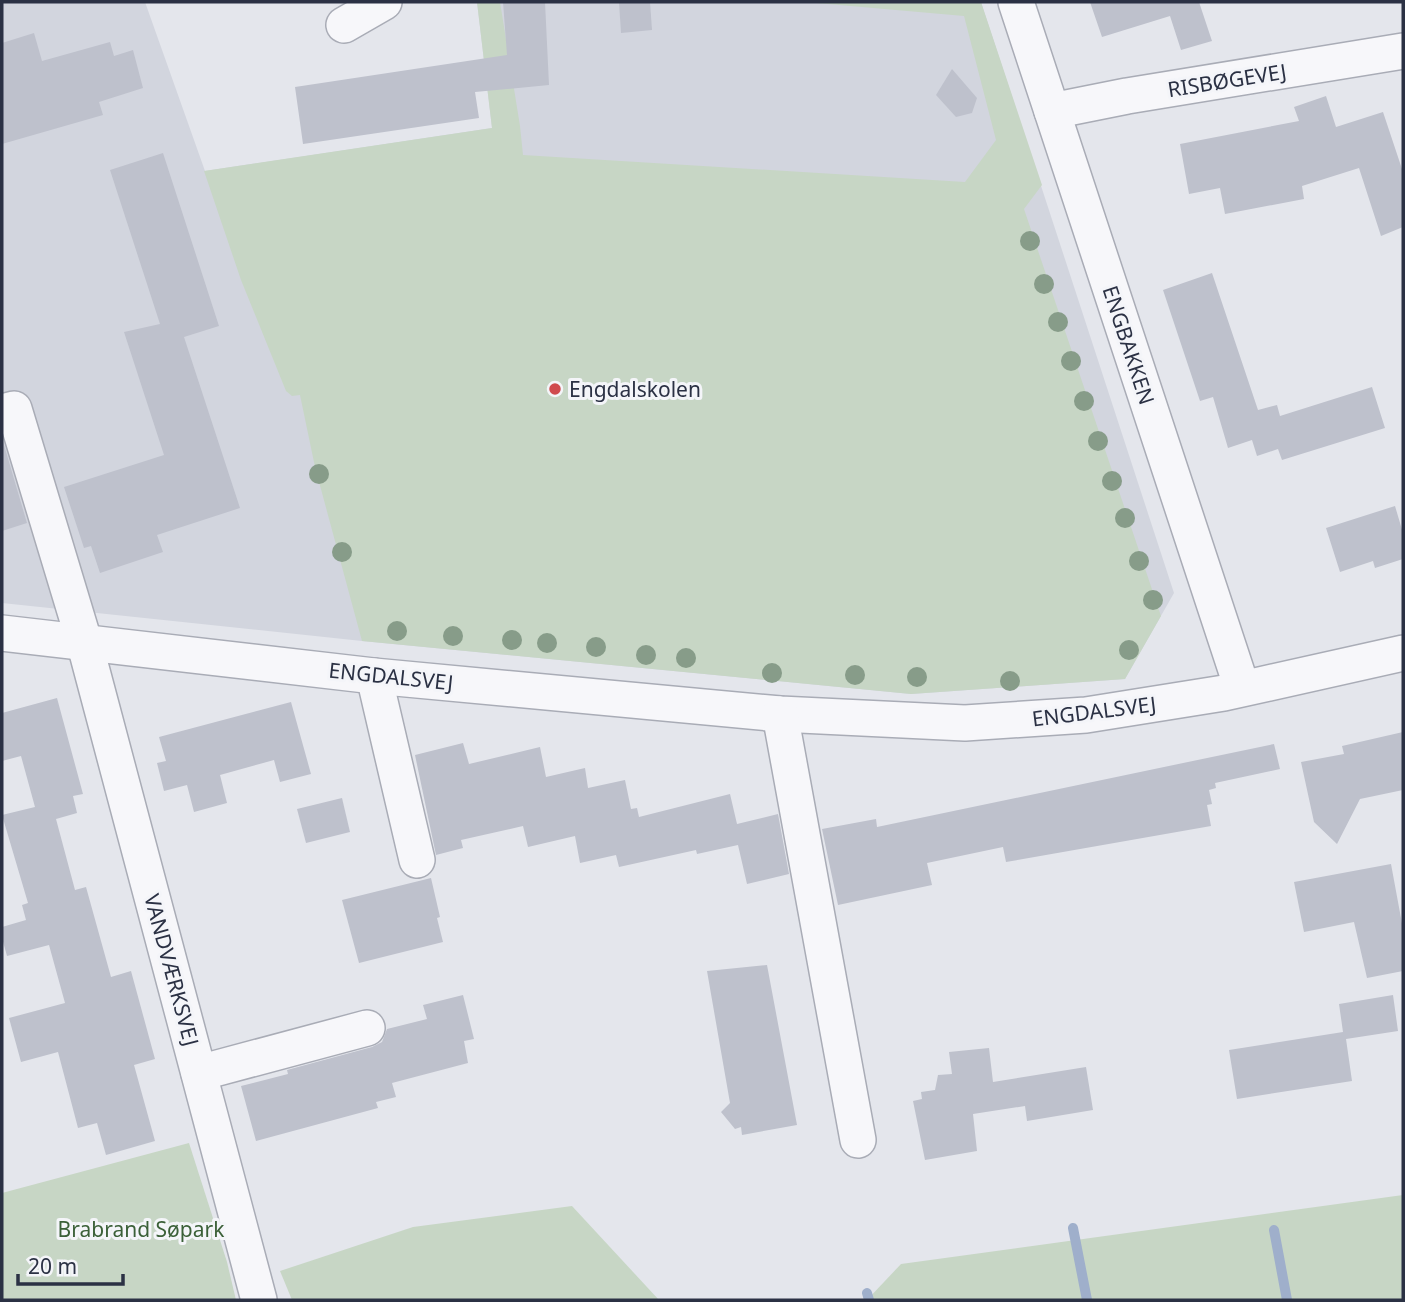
<svg xmlns="http://www.w3.org/2000/svg" width="1405" height="1302" viewBox="0 0 1405 1302" font-family="'Noto Sans',sans-serif">
	<style>
		.built { fill: #d2d5de }
		.green { fill: #c7d6c5 }
		.lines { fill: none; stroke-linecap: round; stroke-linejoin: round }
		.stream { stroke: #9fafcb; stroke-width: 10 }
		.building { fill: #bec1cc }
		.minor-casing { stroke: #a9acb6; stroke-width: 38 }
		.minor { stroke: #f7f7fa; stroke-width: 35 }
		.tree { fill: #879c89 }
		.poi-dot { fill: #d04a4e; stroke: #f4f5f9; stroke-width: 2.5 }
		.labels { text-anchor: middle; dominant-baseline: central; stroke-width: 6; stroke-linejoin: round; paint-order: stroke }
		.street-label { font-size: 21px; fill: #2b3144; stroke: #f4f5f9 }
		.poi-label { font-size: 21px; fill: #2b3144; stroke: #f4f5f9; text-anchor: start }
		.park-label { font-size: 21px; fill: #3b6038; stroke: #f4f5f9 }
	</style>
	<rect width="100%" height="100%" fill="#e4e6ec"/>
	<polygon class="built" points="2,2 145,2 205,171 492,128 477,2 981,2 1174,593 1125,679 911,694 362,641 2,603"/>
	<g class="green">
		<polygon points="477,2 500,2 520,126 523,155 965,182 996,140 964,16 805,2 981,2 1042,185 1024,209 1161,616 1125,679 911,694 362,641 315,467 300,395 292,396 286,391 241,280 204,171 492,128"/>
		<polygon points="189,1143 227,1262 236,1300 2,1300 2,1193"/>
		<polygon points="1403,1195 1403,1300 867,1300 901,1264"/>
		<polygon points="572,1206 659,1300 292,1300 280,1271 413,1227"/>
	</g>
	<g class="lines">
		<g class="stream">
			<polyline points="1073,1228 1087,1300"/>
			<polyline points="1274,1230 1287,1300"/>
			<polyline points="867,1293 869,1300"/>
		</g>
	</g>
	<g class="building">
		<polygon points="503,2 545,2 549,85 475,92 479,118 303,144 295,87 507,55"/>
		<polygon points="619,2 650,2 652,30 621,33"/>
		<polygon points="1090,2 1199,2 1212,41 1181,50 1170,16 1102,37"/>
		<polygon points="34,33 42,61 110,42 114,56 133,50 143,88 99,102 103,115 2,144 2,43"/>
		<polygon points="952,69 977,98 972,113 956,117 936,95"/>
		<polygon points="1326,96 1336,127 1383,112 1403,172 1403,227 1381,236 1359,168 1302,186 1304,199 1225,214 1220,188 1189,194 1180,144 1299,121 1294,107"/>
		<polygon points="163,153 219,326 184,337 240,508 157,535 163,552 100,573 91,546 84,548 64,487 164,455 124,332 160,324 110,170"/>
		<polygon points="1212,273 1258,410 1277,405 1280,416 1372,387 1385,428 1282,460 1278,449 1257,456 1252,440 1228,448 1213,397 1200,401 1163,290"/>
		<polygon points="2,438 27,523 2,531"/>
		<polygon points="1395,506 1403,533 1403,559 1375,568 1373,561 1340,572 1326,528"/>
		<polygon points="57,698 83,794 73,796 77,813 56,819 75,890 86,887 111,977 131,971 155,1059 134,1065 155,1141 106,1155 97,1123 78,1128 58,1052 21,1062 9,1018 65,1003 49,945 7,956 2,938 2,927 26,920 22,905 28,903 2,815 35,807 21,756 2,761 2,713"/>
		<polygon points="291,702 311,774 280,782 274,760 220,775 227,803 194,812 187,785 164,791 157,763 166,761 159,737"/>
		<polygon points="1403,732 1403,790 1360,799 1337,844 1314,822 1301,762 1344,754 1342,746"/>
		<polygon points="463,743 469,764 540,747 546,777 585,768 588,788 625,780 631,809 637,808 639,817 730,794 737,824 778,814 789,874 747,884 738,845 697,854 696,850 619,867 616,855 580,863 575,836 528,847 523,826 461,840 463,848 436,855 415,755"/>
		<polygon points="1274,744 1280,769 1215,783 1216,788 1209,790 1212,804 1207,805 1211,826 1006,862 1003,847 927,863 932,885 838,905 822,829 876,819 877,827"/>
		<polygon points="342,798 350,832 306,843 297,809"/>
		<polygon points="1391,864 1403,929 1403,971 1367,978 1354,922 1304,932 1294,882"/>
		<polygon points="431,878 440,917 437,918 443,942 359,963 342,900"/>
		<polygon points="767,965 797,1125 742,1135 741,1127 735,1129 721,1112 730,1103 707,971"/>
		<polygon points="463,995 474,1039 464,1041 468,1063 392,1083 396,1097 376,1102 378,1108 256,1141 241,1086 288,1074 287,1070 372,1047 382,1042 387,1029 427,1019 423,1005"/>
		<polygon points="1393,995 1398,1031 1346,1039 1352,1081 1237,1099 1229,1050 1343,1032 1339,1004"/>
		<polygon points="989,1048 993,1082 1086,1067 1093,1110 1027,1121 1025,1106 973,1114 977,1151 925,1160 913,1101 922,1099 921,1092 935,1090 938,1075 952,1074 949,1052"/>
	</g>
	<g class="lines">
		<defs>
			<g id="minor">
				<polyline points="1016,2 1242,688"/>
				<polyline points="344,25 384,2"/>
				<polyline points="1052,111 1127,96 1403,51"/>
				<polyline points="2,412 14,409 84,641 259,1300"/>
				<polyline points="2,633 374,676 780,714 965,723 1086,715 1224,693 1403,653"/>
				<polyline points="374,676 417,860"/>
				<polyline points="780,714 858,1140"/>
				<polyline points="199,1073 367,1028"/>
			</g>
		</defs>
		<use href="#minor" class="minor-casing"/>
		<use href="#minor" class="minor"/>
	</g>
	<g class="tree">
		<circle cx="1030" cy="241" r="10"/>
		<circle cx="1044" cy="284" r="10"/>
		<circle cx="1058" cy="322" r="10"/>
		<circle cx="1071" cy="361" r="10"/>
		<circle cx="1084" cy="401" r="10"/>
		<circle cx="1098" cy="441" r="10"/>
		<circle cx="319" cy="474" r="10"/>
		<circle cx="1112" cy="481" r="10"/>
		<circle cx="1125" cy="518" r="10"/>
		<circle cx="342" cy="552" r="10"/>
		<circle cx="1139" cy="561" r="10"/>
		<circle cx="1153" cy="600" r="10"/>
		<circle cx="397" cy="631" r="10"/>
		<circle cx="453" cy="636" r="10"/>
		<circle cx="512" cy="640" r="10"/>
		<circle cx="547" cy="643" r="10"/>
		<circle cx="596" cy="647" r="10"/>
		<circle cx="1129" cy="650" r="10"/>
		<circle cx="646" cy="655" r="10"/>
		<circle cx="686" cy="658" r="10"/>
		<circle cx="772" cy="673" r="10"/>
		<circle cx="855" cy="675" r="10"/>
		<circle cx="917" cy="677" r="10"/>
		<circle cx="1010" cy="681" r="10"/>
	</g>
	<circle class="poi-dot" cx="555" cy="389" r="7"/>
	<g class="labels">
		<g class="street-label">
			<text transform="translate(1227 80) rotate(-9)">RISBØGEVEJ</text>
			<text transform="translate(1129 345) rotate(72)">ENGBAKKEN</text>
			<text transform="translate(391 676) rotate(6)">ENGDALSVEJ</text>
			<text transform="translate(1094 711) rotate(-7)">ENGDALSVEJ</text>
			<text transform="translate(172 970) rotate(75)">VANDVÆRKSVEJ</text>
		</g>
		<g class="poi-label">
			<text x="569" y="389">Engdalskolen</text>
		</g>
		<g class="park-label">
			<text x="141" y="1229">Brabrand Søpark</text>
		</g>
	</g>
	<rect width="1405" height="1302" fill="none" stroke="#2b3144" stroke-width="7"/>
	<path d="M18 1274v10h105v-10" fill="none" stroke="#2b3144" stroke-width="3.5"/>
	<text x="28" y="1274" font-size="21" fill="#2b3144" stroke="#f4f5f9" stroke-width="5" paint-order="stroke">20 m</text>
</svg>
